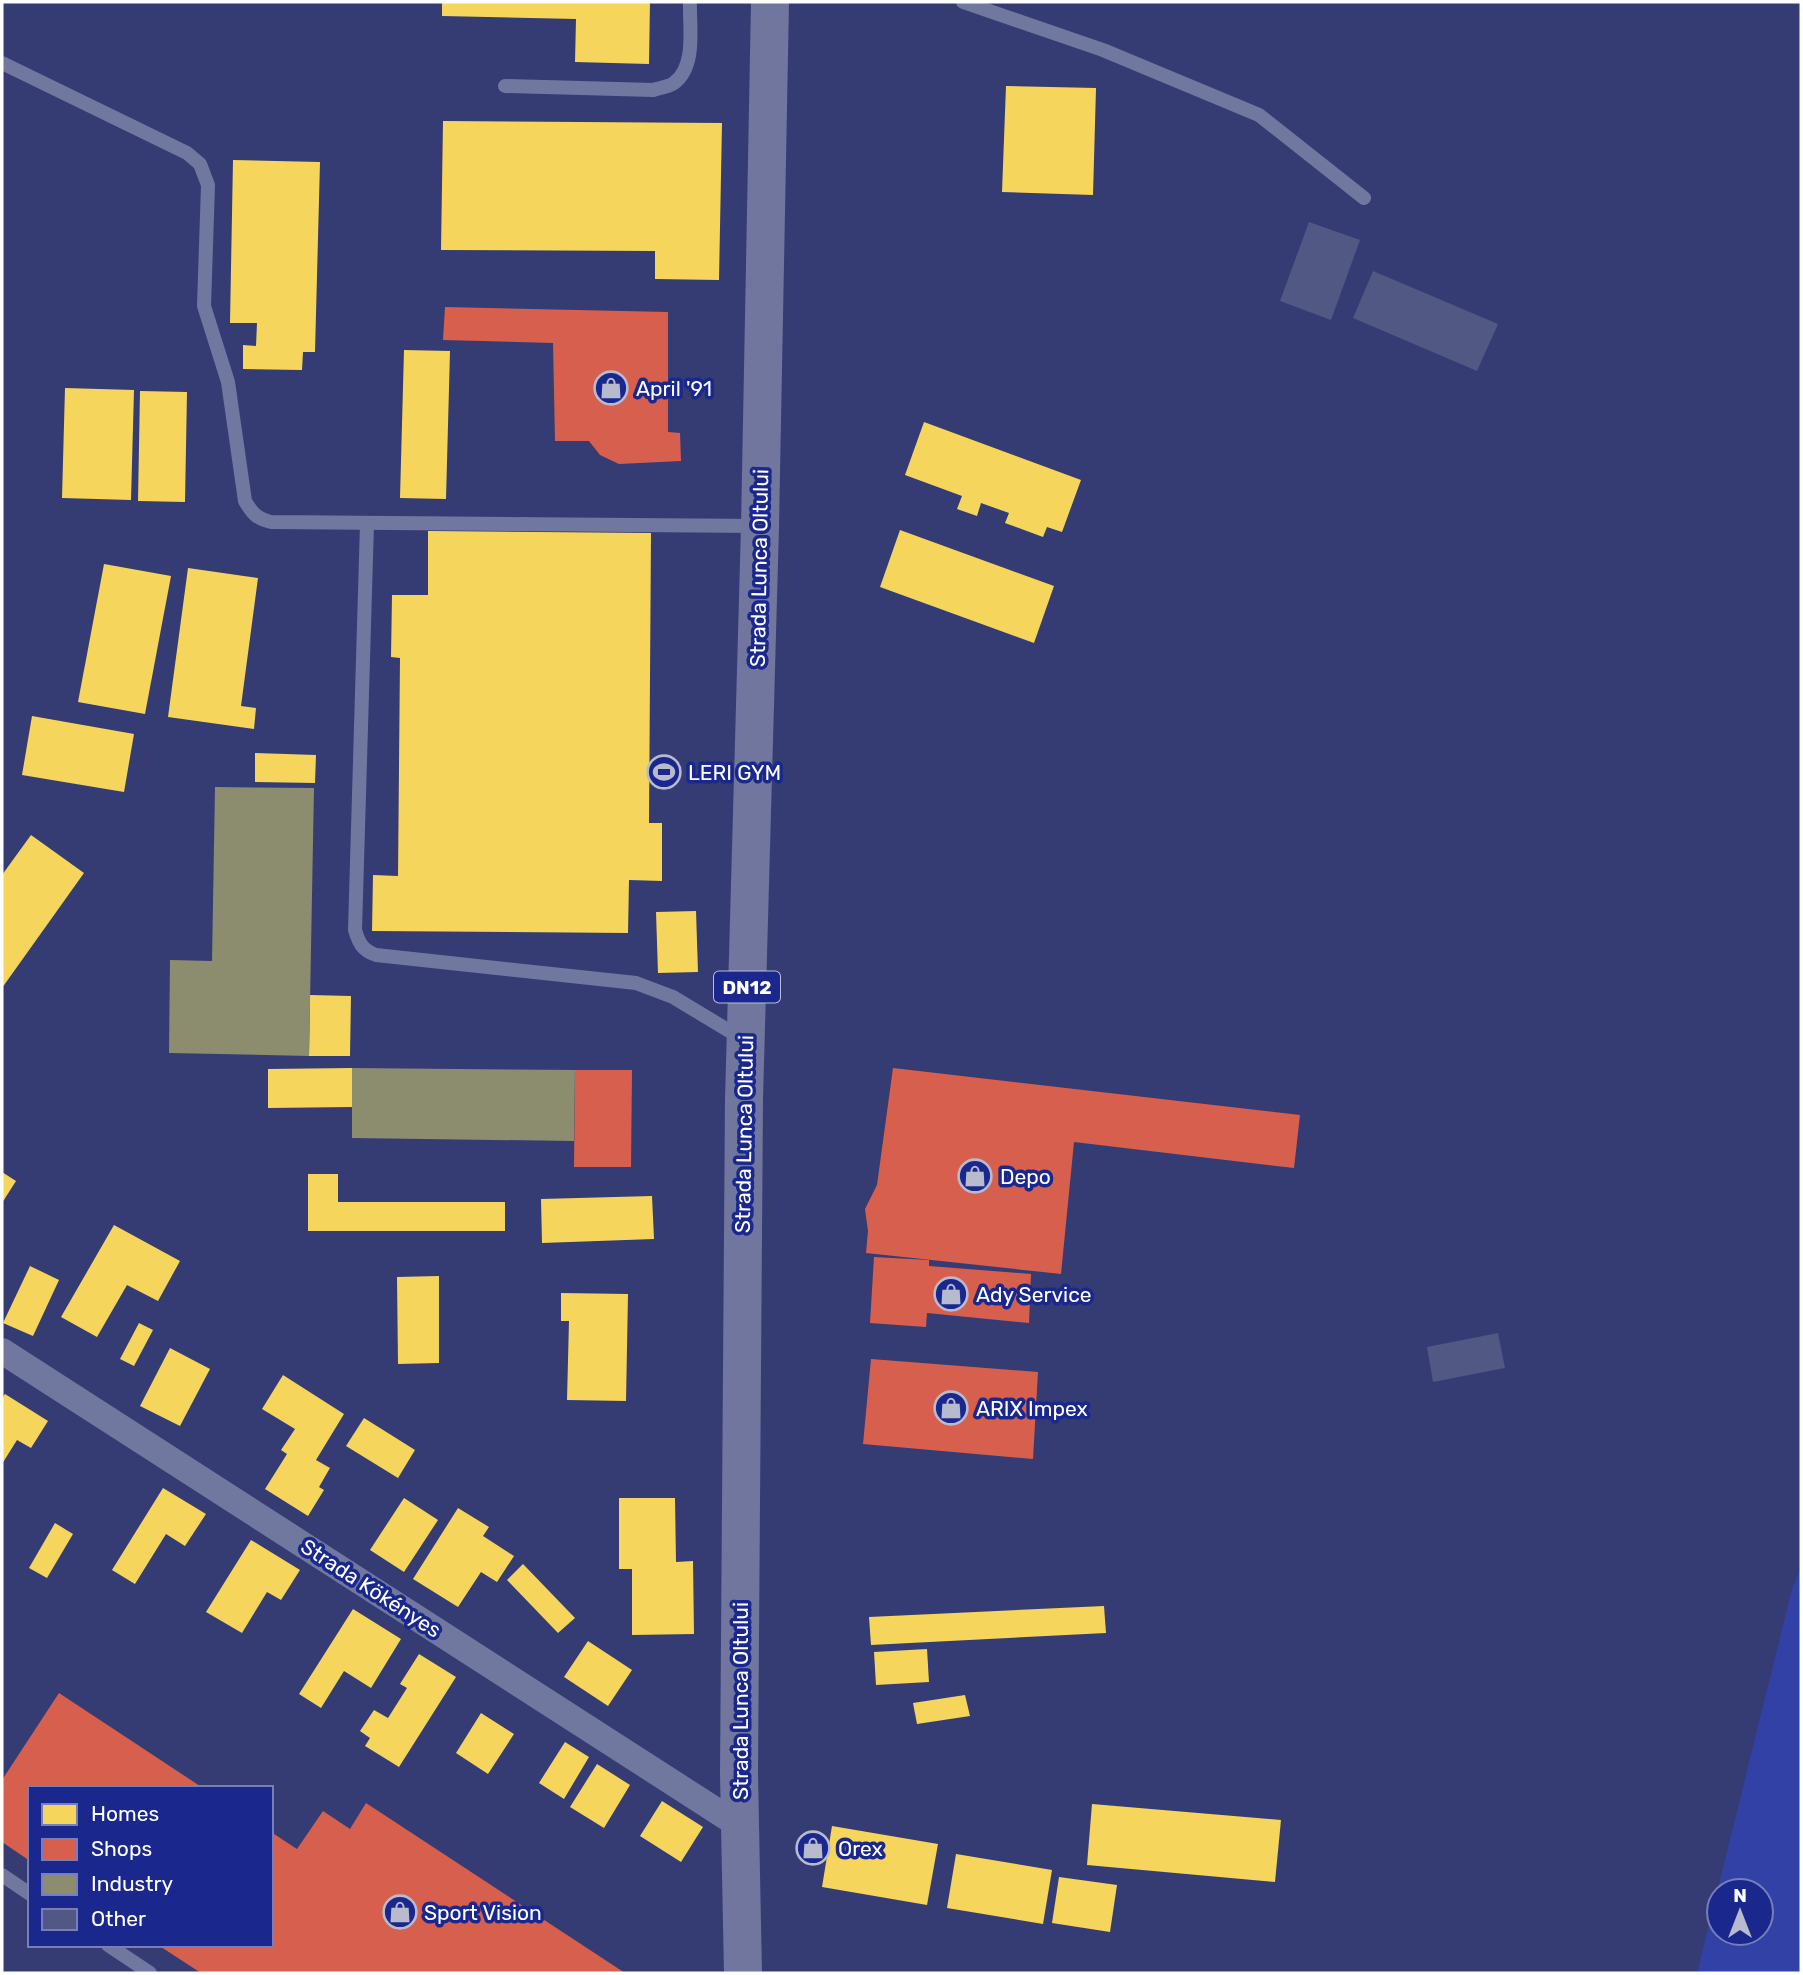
<svg xmlns="http://www.w3.org/2000/svg" width="1803" height="1975" viewBox="0 0 1803 1975" font-family="Rubik,sans-serif">
	<style>
		.green { fill: #3241a6; fill-rule: evenodd }
		.homes { fill: #f6d55c }
		.shops { fill: #d6604d }
		.industry { fill: #8c8c6e }
		.building { fill: #515884 }
		.lines { fill: none; stroke-linecap: round; stroke-linejoin: round }
		.service { stroke: #71789f; stroke-width: 14 }
		.minor { stroke: #71789f; stroke-width: 26 }
		.primary { stroke: #70769e; stroke-width: 38 }
		.labels { text-anchor: middle; dominant-baseline: central; stroke-width: 7; stroke-linejoin: round; paint-order: stroke }
		.shield { fill: #1a288e; stroke: #babedd; stroke-width: 2 }
		.shield-label { font-size: 19px; font-weight: bold; fill: #fff }
		.poi-label { font-size: 21px; fill: #fff; stroke: #1a288e; text-anchor: start }
		.street-label { font-size: 21px; fill: #fff; stroke: #1a288e }
	</style>
	<rect width="100%" height="100%" fill="#353c73"/>
	<path class="green" d="M1801 1568V1973H1697L1792 1589ZM1719 1891H1761V1933H1719Z"/>
	<g class="homes">
		<polygon points="442,2 650,2 649,64 575,62 576,19 442,16"/>
		<polygon points="1006,86 1096,88 1093,195 1002,192"/>
		<polygon points="443,121 722,123 719,280 655,279 655,251 441,250"/>
		<polygon points="233,160 320,162 315,352 303,352 302,370 243,369 243,345 256,346 257,323 230,323"/>
		<polygon points="404,350 450,351 446,499 400,498"/>
		<polygon points="65,388 134,390 131,500 62,498"/>
		<polygon points="140,391 187,392 185,502 138,501"/>
		<polygon points="924,422 1081,480 1062,532 1047,527 1043,537 1005,523 1009,513 981,503 977,516 957,509 962,496 905,475"/>
		<polygon points="900,530 1054,586 1034,643 880,587"/>
		<polygon points="428,531 651,533 649,823 662,823 662,881 629,880 628,933 372,931 373,875 398,876 400,658 391,657 392,595 428,595"/>
		<polygon points="104,564 171,576 145,714 78,702"/>
		<polygon points="188,568 258,578 241,706 256,708 254,729 168,717"/>
		<polygon points="32,716 134,734 124,792 22,775"/>
		<polygon points="255,753 316,755 315,783 255,782"/>
		<polygon points="31,835 84,873 2,988 2,875"/>
		<polygon points="696,911 698,972 658,973 656,912"/>
		<polygon points="310,995 351,996 350,1056 309,1056"/>
		<polygon points="352,1068 352,1107 268,1108 268,1069"/>
		<polygon points="2,1172 16,1181 2,1203"/>
		<polygon points="308,1174 338,1174 338,1202 505,1202 505,1231 308,1231"/>
		<polygon points="652,1196 654,1239 542,1243 541,1199"/>
		<polygon points="114,1225 180,1261 158,1301 127,1285 97,1337 61,1317"/>
		<polygon points="30,1266 59,1280 33,1336 3,1323"/>
		<polygon points="439,1276 439,1363 398,1364 397,1277"/>
		<polygon points="561,1293 628,1294 626,1401 567,1400 569,1321 561,1321"/>
		<polygon points="139,1323 153,1330 134,1366 120,1359"/>
		<polygon points="170,1348 210,1369 180,1426 140,1406"/>
		<polygon points="283,1375 344,1414 316,1460 330,1468 319,1487 324,1490 308,1516 265,1489 287,1454 281,1450 295,1429 262,1409"/>
		<polygon points="5,1394 48,1421 31,1448 17,1440 2,1464 2,1398"/>
		<polygon points="364,1418 415,1450 398,1478 346,1446"/>
		<polygon points="163,1488 206,1514 185,1546 166,1534 135,1584 112,1570"/>
		<polygon points="404,1498 438,1520 404,1572 370,1550"/>
		<polygon points="619,1498 675,1498 676,1562 693,1561 694,1634 632,1635 632,1569 619,1569"/>
		<polygon points="458,1508 489,1527 483,1536 514,1556 497,1582 481,1572 458,1607 413,1579"/>
		<polygon points="55,1523 73,1534 47,1578 29,1568"/>
		<polygon points="251,1540 300,1570 281,1600 267,1592 242,1633 206,1612"/>
		<polygon points="523,1564 575,1618 558,1633 507,1580"/>
		<polygon points="1104,1606 1106,1633 871,1645 869,1617"/>
		<polygon points="353,1609 401,1639 371,1688 344,1671 321,1708 299,1694"/>
		<polygon points="588,1641 632,1670 608,1706 564,1677"/>
		<polygon points="927,1649 929,1682 876,1685 874,1652"/>
		<polygon points="419,1654 456,1677 399,1767 365,1746 370,1738 360,1731 374,1710 388,1718 407,1688 400,1684"/>
		<polygon points="965,1695 970,1716 917,1724 913,1703"/>
		<polygon points="481,1713 514,1734 488,1774 456,1753"/>
		<polygon points="565,1742 589,1757 564,1799 539,1783"/>
		<polygon points="597,1764 630,1785 604,1828 570,1807"/>
		<polygon points="662,1801 703,1827 681,1862 640,1836"/>
		<polygon points="1092,1804 1281,1820 1275,1882 1087,1865"/>
		<polygon points="832,1826 938,1844 927,1905 822,1887"/>
		<polygon points="956,1854 1052,1870 1043,1924 947,1908"/>
		<polygon points="1059,1877 1117,1885 1110,1932 1052,1923"/>
	</g>
	<g class="shops">
		<polygon points="445,307 668,312 668,432 680,433 681,461 619,464 600,455 589,441 555,441 553,343 443,340"/>
		<polygon points="893,1068 1300,1115 1294,1168 1074,1142 1061,1274 866,1253 868,1231 865,1209 877,1185"/>
		<polygon points="575,1070 632,1070 631,1167 574,1167"/>
		<polygon points="874,1257 929,1260 929,1266 1031,1274 1029,1323 927,1313 926,1327 870,1323"/>
		<polygon points="871,1359 1038,1372 1033,1459 863,1444"/>
		<polygon points="59,1693 203,1788 30,1788 30,1861 2,1842 2,1780"/>
		<polygon points="366,1803 625,1973 201,1973 158,1945 271,1945 271,1832 297,1849 323,1811 350,1829"/>
	</g>
	<g class="industry">
		<polygon points="215,787 314,788 309,1056 169,1053 170,960 212,961"/>
		<polygon points="352,1068 575,1070 574,1141 352,1138"/>
	</g>
	<g class="building">
		<polygon points="1309,222 1360,240 1331,320 1280,301"/>
		<polygon points="1373,271 1498,324 1477,371 1353,318"/>
		<polygon points="1498,1333 1505,1368 1433,1382 1427,1347"/>
	</g>
	<g class="lines">
		<g class="service">
			<polyline points="963,2 1103,50 1259,115 1364,198"/>
			<path d="M2 63 187 153 200 164 208 185 204 306 228 382 245 501C252 513 257 519 271 522L759 526"/>
			<path d="M505 86 653 90C659 88 669 87 674 83 697 66 689 26 690 2"/>
			<path d="M367 524 355 930C359 943 362 950 376 955L636 983 673 997 741 1038"/>
			<polyline points="2,1875 30,1894"/>
			<polyline points="108,1945 150,1973"/>
		</g>
		<polyline class="minor" points="2,1351 740,1826"/>
		<polyline class="primary" points="743,1973 739,1774 744,1099 760,526 770,2"/>
	</g>
	<defs>
		<symbol id="shop-ring" viewBox="-11 -11 22 22"><circle r="9.5" fill="#1a288e" stroke="#b8bbce" stroke-width="1.5"/><path d="M-5-2.5h2.3a2.7 3.5 0 0 1 5.4 0H5L5.5 6h-11ZM-1.5-2.5h3a1.5 2.3 0 0 0-3 0Z" fill="#b8bbce"/></symbol>
		<symbol id="stadium-ring" viewBox="-11 -11 22 22"><circle r="9.5" fill="#1a288e" stroke="#b8bbce" stroke-width="1.5"/><path d="M0-5a6.5 5 0 1 0 0 10a6.5 5 0 1 0 0-10ZM-3.5-1.8h7v3.6h-7Z" fill="#b8bbce"/></symbol>
	</defs>
	<g fill-rule="evenodd">
		<use href="#shop-ring" x="592" y="369" width="38" height="38"/>
		<use href="#stadium-ring" x="645" y="753" width="38" height="38"/>
		<use href="#shop-ring" x="956" y="1157" width="38" height="38"/>
		<use href="#shop-ring" x="932" y="1275" width="38" height="38"/>
		<use href="#shop-ring" x="932" y="1389" width="38" height="38"/>
		<use href="#shop-ring" x="794" y="1829" width="38" height="38"/>
		<use href="#shop-ring" x="381" y="1893" width="38" height="38"/>
	</g>
	<g class="labels">
		<rect class="shield" x="714" y="971.5" width="66" height="31" rx="5"/>
		<g class="shield-label">
			<text x="747" y="987">DN12</text>
		</g>
		<g class="poi-label">
			<text x="636" y="388">April '91</text>
			<text x="688" y="772">LERI GYM</text>
			<text x="1000" y="1176">Depo</text>
			<text x="976" y="1294">Ady Service</text>
			<text x="976" y="1408">ARIX Impex</text>
			<text x="838" y="1848">Orex</text>
			<text x="424" y="1912">Sport Vision</text>
		</g>
		<g class="street-label">
			<text transform="translate(759 568) rotate(-89)">Strada Lunca Oltului</text>
			<text transform="translate(744 1134) rotate(-89)">Strada Lunca Oltului</text>
			<text transform="translate(371 1588) rotate(33)">Strada Kökényes</text>
			<text transform="translate(740 1701) rotate(-90)">Strada Lunca Oltului</text>
		</g>
	</g>
	<rect width="1803" height="1975" fill="none" stroke="#ffffff" stroke-width="7"/>
	<rect x="28" y="1786" width="245" height="161" fill="#1a288e" stroke="#767ebb" stroke-width="2"/>
	<rect x="42" y="1804" width="35" height="21" fill="#f6d55c" stroke="#767ebb" stroke-width="2"/>
	<text x="91" y="1821" font-size="21" fill="#ffffff">Homes</text>
	<rect x="42" y="1839" width="35" height="21" fill="#d6604d" stroke="#767ebb" stroke-width="2"/>
	<text x="91" y="1856" font-size="21" fill="#ffffff">Shops</text>
	<rect x="42" y="1874" width="35" height="21" fill="#8c8c6e" stroke="#767ebb" stroke-width="2"/>
	<text x="91" y="1891" font-size="21" fill="#ffffff">Industry</text>
	<rect x="42" y="1909" width="35" height="21" fill="#515884" stroke="#767ebb" stroke-width="2"/>
	<text x="91" y="1926" font-size="21" fill="#ffffff">Other</text>
	<g transform="translate(1740 1912)"><circle r="33" fill="#1a288e" stroke="#767ebb" stroke-width="2"/>
	<path d="M0-5L12 26L0 18L-12 26Z" fill="#b8bbce"/>
	<text y="-10" font-size="19" font-weight="bold" text-anchor="middle" fill="#ffffff">N</text>
	</g>
</svg>
